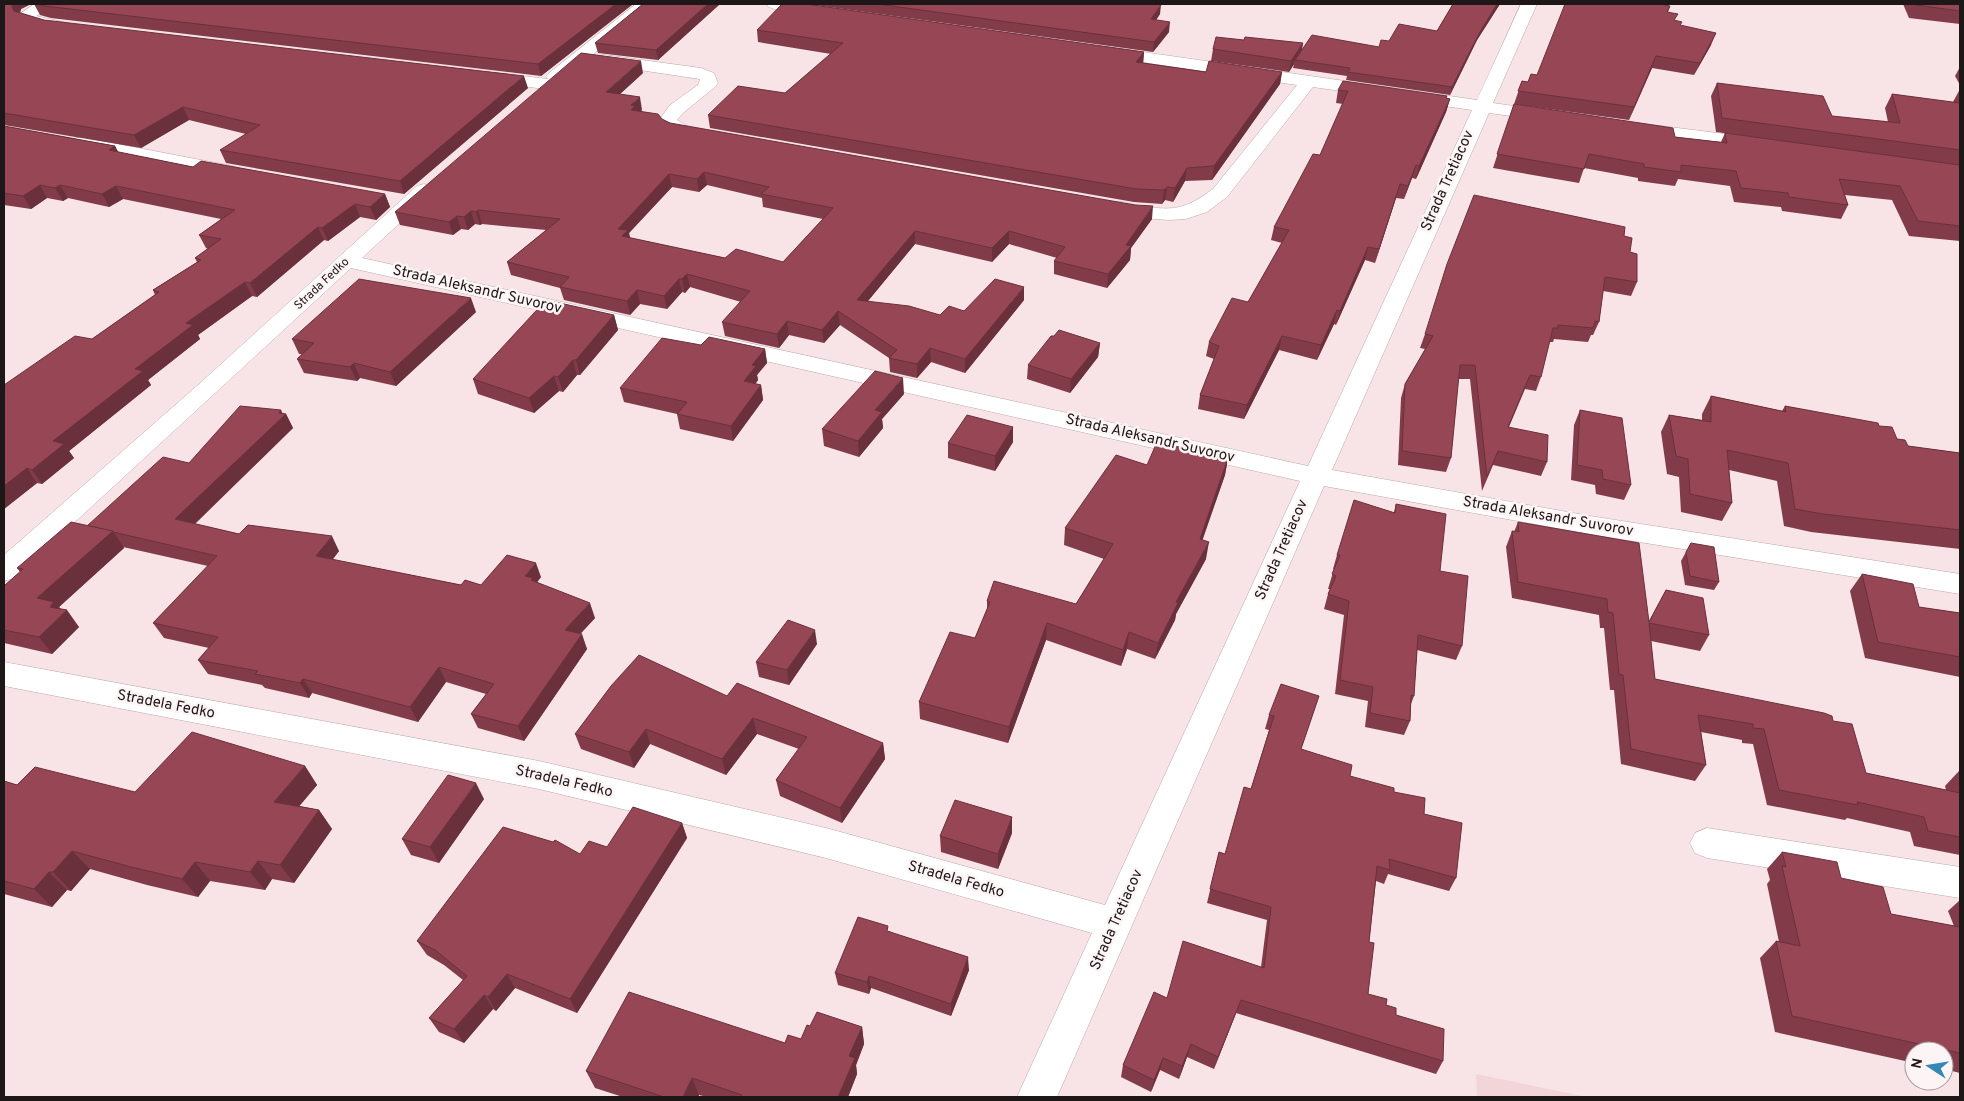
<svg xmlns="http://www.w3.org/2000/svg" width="1964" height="1101" viewBox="0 0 1964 1101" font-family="Overpass,sans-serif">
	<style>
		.built { fill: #f1d5d8 }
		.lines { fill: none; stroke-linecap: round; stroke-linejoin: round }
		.minor-casing { stroke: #bba8aa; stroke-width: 1 }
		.minor { fill: #fff; fill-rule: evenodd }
		.wall { fill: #823c49; fill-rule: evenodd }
		.shaded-wall { fill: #6a313c }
		.building { fill: #974655; stroke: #6a313c; fill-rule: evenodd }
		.labels { text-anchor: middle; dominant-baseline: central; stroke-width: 5; stroke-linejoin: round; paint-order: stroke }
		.far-street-label { font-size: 12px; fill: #1e1718; stroke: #fdf5f5 }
		.street-label { font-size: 15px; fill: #1e1718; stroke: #fdf5f5 }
	</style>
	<rect width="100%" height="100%" fill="#f8e4e6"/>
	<polygon class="built" points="1476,1074 1587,1097 1477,1097"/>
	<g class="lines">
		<defs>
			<g id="minor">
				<polygon points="34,4 52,4 49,7 36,16 67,23 69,26 67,29 61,31 22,22 20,14"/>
				<polygon points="636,4 653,4 561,81 553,82 555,84 552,88 546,89 488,82 482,81 479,77 482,73 488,72 548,79 546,77 549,73"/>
				<polygon points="766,4 807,4 824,7 826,10 824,13 818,15 774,9 769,7"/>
				<path d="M1521 4H1537L1493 103 1548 111 1554 112 1557 116 1554 120 1548 121 1489 113 1332 470 1590 516 1960 574V594L1590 534 1324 486 1057 1097H1017L1092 933 826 858 539 789 4 686V662L539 761 826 828 1105 905 1300 481 351 268 14 578 4 581V555L198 385 417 186 424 184 431 186 434 190 431 194 362 258 1308 466 1472 110 1313 87 1227 197 1207 212 1186 219 1169 220 1142 218 1109 211 1106 207 1109 203C1118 200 1127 203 1136 205 1172 211 1183 211 1213 189L1297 85 1108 57 1102 56 1100 52 1102 48 1108 47 1477 100Z"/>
				<path d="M605 55 701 68 714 73 718 83 715 87 683 113 677 120 689 127 711 131 713 135 711 139C692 144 670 136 659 120L670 105 698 85 700 79 599 64 597 60 599 56Z"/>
				<polygon points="1637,123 1758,138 1765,140 1767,144 1765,148 1758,150 1631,132 1628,128 1631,124"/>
				<polygon points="81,137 232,166 239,168 242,172 239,176 232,178 74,147 72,143 74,139"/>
				<polygon points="1707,828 1960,867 1960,898 1707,858 1695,853 1690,843 1695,833"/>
			</g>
		</defs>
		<use href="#minor" class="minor-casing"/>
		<use href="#minor" class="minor"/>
	</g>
	<g class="wall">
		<polygon points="4,4 31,4 21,9 20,13 44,20 528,88 404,194 226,163 220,150 246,134 189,120 141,148 4,125"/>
		<polygon points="34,4 633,4 541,76 51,18 40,15"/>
		<polygon points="643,4 720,4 658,60 598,53 595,43"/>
		<polygon points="808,4 1156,4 1160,14 1156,20 1169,32 1153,52"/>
		<polygon points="1453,4 1500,4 1477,40 1450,95 1346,80 1347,76 1293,68 1294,64 1289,72 1211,61 1213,49 1244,40 1303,43 1302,49 1379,47 1389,41 1437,31"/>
		<polygon points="1903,4 1960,4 1960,24 1909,18"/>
		<polygon points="1670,6 1668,12 1675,21 1681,26 1711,45 1694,75 1652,68 1629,120 1514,104 1522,81 1528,82 1537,75"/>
		<polygon points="757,30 1144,52 1143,63 1206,72 1282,72 1280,84 1212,180 1185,181 1173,202 1165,200 1162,204 1134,202 710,128 708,115 785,93 831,54 758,42"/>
		<polygon points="1960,67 1960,85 1955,76"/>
		<path d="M643 73 620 94 642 110 641 111 670 123 1152 219 1131 248 1130 260 1107 288 1054 274V261L1057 258 1009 244 992 262 915 244 868 301 940 315 1024 300 965 373 931 362 917 378 890 372 889 358 840 325 824 343 789 335 779 348 725 336 722 322 741 302 690 287 685 293 682 292 667 309 640 304 630 315 564 300 560 288 511 275 507 262 546 230 482 224 480 225 475 224 468 230 461 229 453 235 400 225 395 212ZM707 185 762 198 763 207 823 219 783 262 725 258 630 238 629 233 672 187 699 192Z"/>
		<polygon points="1717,83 1832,116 1888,122 1885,108 1892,94 1954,103 1953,102 1960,89 1960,241 1909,236 1892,200 1845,195 1848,205 1841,219 1782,211 1781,207 1734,202 1730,186 1678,179 1675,186 1638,181 1638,178 1584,168 1579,183 1493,168 1514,104 1675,137 1721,142 1725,133 1888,155 1716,132 1711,96"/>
		<polygon points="1338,90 1447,96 1446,98 1450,99 1446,112 1416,179 1412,178 1404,199 1396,198 1375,263 1365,260 1336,325 1334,324 1317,360 1279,350 1244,419 1198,409 1200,395 1214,359 1206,356 1209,342 1248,302 1282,243 1271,240 1274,227 1320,155 1343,104 1336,103"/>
		<polygon points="4,126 115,146 118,152 193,167 385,194 390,207 376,220 360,217 328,241 324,240 257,297 252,296 198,335 200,339 148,380 151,385 69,451 74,458 42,484 37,483 4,509 4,385 92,339 155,295 153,290 197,262 195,258 208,249 206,248 199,235 221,219 123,199 109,207 68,198 63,201 47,198 31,209 4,205"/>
		<polygon points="1624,236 1630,252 1637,282 1631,296 1603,291 1599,322 1593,335 1591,335 1588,342 1554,339 1553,342 1549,342 1541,377 1536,391 1525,389 1509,427 1547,462 1541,476 1493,465 1482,491 1470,379 1458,379 1451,458 1446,472 1398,465 1401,398 1405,384 1425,349 1420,348 1425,334"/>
		<polygon points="476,312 396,386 360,378 357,381 304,373 297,359 302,354 299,354 292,339"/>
		<polygon points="614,315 618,330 580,375 577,375 563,392 559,391 534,413 478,394 473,379"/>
		<polygon points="1100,343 1098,357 1070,393 1027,379 1028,365"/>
		<polygon points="701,345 765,349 767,363 757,375 758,380 755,384 761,385 763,400 733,441 680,429 677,414 624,402 620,388"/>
		<polygon points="904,394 882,419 883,428 859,457 824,446 822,429"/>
		<polygon points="1711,396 1782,411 1785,406 1879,426 1897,439 1908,446 1960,453 1960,549 1811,532 1784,526 1777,481 1729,470 1732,503 1722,521 1681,512 1679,477 1667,474 1661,432 1669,415 1702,420 1702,414"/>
		<polygon points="1580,410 1631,485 1624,500 1596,494 1595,485 1571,480 1574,425"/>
		<polygon points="282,413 286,414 293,428 195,524 239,534 339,551 332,560 461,585 481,585 541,577 537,582 595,618 580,634 587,649 524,741 478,728 471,714 486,694 446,682 418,722 312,693 309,698 265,688 262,685 208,674 198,660 209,648 164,638 153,623 208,566 123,547 124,548 59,607 79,627 52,654 4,643 4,586 20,572 17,568 189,463"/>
		<polygon points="1013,427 1013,442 995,471 948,458 948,443"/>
		<polygon points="1228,458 1225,475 1202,540 1206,559 1176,614 1175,620 1155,659 1127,649 1121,666 1046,640 1008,743 920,719 919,702 975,638 987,609 987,601 1076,604 1104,559 1064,545 1065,528 1147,465"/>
		<polygon points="1396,504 1440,571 1462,646 1456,660 1417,650 1414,696 1411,704 1410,721 1404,735 1365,727 1368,701 1335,694 1344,615 1324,609 1328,594 1330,589 1328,589 1334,569 1333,569 1337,555 1394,512"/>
		<polygon points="1518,522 1649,621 1666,590 1709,635 1700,651 1651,641 1655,679 1833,721 1866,773 1946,790 1945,786 1959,771 1960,771 1960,855 1914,846 1910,832 1847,818 1845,820 1767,805 1753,744 1742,743 1742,740 1701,732 1706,765 1695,781 1621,764 1614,690 1610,690 1604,628 1600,628 1599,615 1512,598 1506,547 1512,531 1514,532"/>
		<polygon points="1691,543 1719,582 1714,590 1685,585 1681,561"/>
		<polygon points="1862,574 1919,607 1960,613 1960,677 1865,658 1850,591"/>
		<polygon points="817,644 789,685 759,677 756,662"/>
		<polygon points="727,696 883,743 885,759 842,823 780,796 776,780 799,749 757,734 726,775 650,744 634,768 581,749 575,734"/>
		<polygon points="1319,696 1301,749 1350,776 1394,792 1424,814 1456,878 1449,891 1388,874 1384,884 1376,881 1369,942 1368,994 1386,1005 1443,1061 1436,1074 1236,1013 1214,1069 1187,1057 1179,1079 1160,1070 1151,1092 1121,1077 1123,1065 1167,998 1261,967 1267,920 1207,903 1219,852 1225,854 1251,789 1269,730 1265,729 1269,715"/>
		<polygon points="305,766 317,785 299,806 319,810 332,829 294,883 272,879 265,890 210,881 198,897 147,885 90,869 71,891 67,890 52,907 4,894 4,781 17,785 135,792"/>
		<polygon points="484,799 439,863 411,855 402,839"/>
		<polygon points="1012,817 1012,833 998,869 941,852 940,836"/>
		<polygon points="682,823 687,838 577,1013 515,988 496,1011 493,1009 464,1043 439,1032 429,1018 463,980 444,965 427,955 417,941 580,854 607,847"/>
		<polygon points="1782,852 1841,878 1891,914 1954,926 1948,911 1960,900 1960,1073 1944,1069 1944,1051 1914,1051 1914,1063 1775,1032 1760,958 1776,941 1779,942 1767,884 1770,880 1767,869"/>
		<polygon points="889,931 969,970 951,1016 871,988 869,994 838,985 835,973"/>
		<polygon points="810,1026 862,1027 864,1044 856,1065 857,1074 848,1097 707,1097 699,1095 698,1097 623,1097 595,1088 586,1071 785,1043 801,1039"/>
	</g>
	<g class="shaded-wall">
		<polygon points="13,4 31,4 21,9 18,19 12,7"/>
		<polygon points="616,4 633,4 541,76 538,64"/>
		<polygon points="708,4 720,4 658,60 656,50"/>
		<polygon points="1497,4 1500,4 1477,40 1450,95 1452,87 1480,32"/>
		<polygon points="1161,5 1160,14 1150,29 1151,19"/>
		<polygon points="1170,22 1169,32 1153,52 1154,42"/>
		<polygon points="1716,33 1711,45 1694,75 1700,63"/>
		<polygon points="1303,43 1301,54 1295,60 1294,64 1289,72 1291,61"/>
		<polygon points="1144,52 1143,65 1136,62"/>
		<polygon points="1656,56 1652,68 1629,120 1634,107"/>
		<polygon points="641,61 643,73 609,104 606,92"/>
		<polygon points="1282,72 1280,84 1212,180 1214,166"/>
		<polygon points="524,76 528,88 404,194 400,181"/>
		<polygon points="640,97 642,110 637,114 631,110 631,105"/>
		<polygon points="1450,99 1446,112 1416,179 1419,166"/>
		<polygon points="183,107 189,120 141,148 134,135"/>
		<polygon points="115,146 122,159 109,150"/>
		<polygon points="1416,165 1412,178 1404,199 1408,186"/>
		<polygon points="1187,168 1185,181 1173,202 1175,188"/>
		<polygon points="704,172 707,185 699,192 697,179"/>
		<polygon points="669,174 672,187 629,233 631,244 625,249 618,229"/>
		<polygon points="1400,184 1396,198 1375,263 1379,249"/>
		<polygon points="40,185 47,198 31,209 23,196"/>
		<polygon points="60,185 68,198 63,201 55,188"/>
		<polygon points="116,186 123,199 109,207 102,194"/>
		<polygon points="1167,187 1165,200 1162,204 1164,190"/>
		<polygon points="385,194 390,207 376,220 370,207"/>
		<polygon points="355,204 360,217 328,241 322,228"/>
		<polygon points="1153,206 1152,219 1131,248 1130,260 1107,288 1108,274 1126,245"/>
		<polygon points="478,210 482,224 480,225 476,212"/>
		<polygon points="471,211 475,224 468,230 464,217"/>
		<polygon points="457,216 461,229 453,235 449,222"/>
		<polygon points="318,227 324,240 257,297 250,283"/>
		<polygon points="915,231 915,244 858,313 857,300"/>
		<polygon points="1009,231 1009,244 992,262 992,248"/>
		<polygon points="1368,247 1365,260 1336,325 1340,311"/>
		<polygon points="687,274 690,287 685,293 682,279"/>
		<polygon points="679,279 682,292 667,309 664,296"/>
		<polygon points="245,282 252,296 198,335 200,339 148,380 151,385 69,451 74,458 42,484 32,470 53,441 186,323"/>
		<polygon points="1024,287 1024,300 965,373 965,359"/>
		<polygon points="637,290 640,304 630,315 627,301"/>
		<polygon points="471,298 476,312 396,386 390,372"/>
		<polygon points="1337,310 1334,324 1317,360 1321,345"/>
		<polygon points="838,311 840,325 824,343 822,330"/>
		<polygon points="614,315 618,330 580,375 576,360"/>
		<polygon points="787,321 789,335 779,348 777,334"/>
		<polygon points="1282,336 1279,350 1244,419 1247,405"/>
		<polygon points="1100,343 1098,357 1070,393 1071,379"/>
		<polygon points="930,348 931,362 917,378 917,364"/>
		<polygon points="765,349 767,363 757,375 758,380 747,396 744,381 752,365"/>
		<polygon points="573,360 577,375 563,392 558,377"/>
		<polygon points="354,363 360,378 357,381 350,367"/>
		<polygon points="554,376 559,391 534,413 529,398"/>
		<polygon points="903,378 904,394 882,419 883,428 859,457 858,441 875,410"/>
		<polygon points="761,385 763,400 733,441 731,426"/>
		<polygon points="281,410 284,416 286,414 293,428 184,534 175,519"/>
		<polygon points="1013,427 1013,442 995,471 995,456"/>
		<polygon points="1228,458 1225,475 1197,556 1200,539"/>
		<polygon points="27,468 37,483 4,509 4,486"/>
		<polygon points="113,531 124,548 59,607 63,614 67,610 79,627 52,654 39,637 37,598"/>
		<polygon points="332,536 339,551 324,571 316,556"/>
		<polygon points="1209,542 1206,559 1176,614 1175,620 1155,659 1158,643 1176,602"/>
		<polygon points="536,563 541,577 535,585 525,576"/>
		<polygon points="590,603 595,618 570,645 565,630"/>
		<polygon points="1047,623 1046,640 1008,743 1009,727"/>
		<polygon points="815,630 817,644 789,685 787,670"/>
		<polygon points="1129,632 1127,649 1121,666 1123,650"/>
		<polygon points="582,634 587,649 524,741 518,726"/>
		<polygon points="439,667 446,682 418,722 410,707"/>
		<polygon points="303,679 312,693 309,698 300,683"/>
		<polygon points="753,718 757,734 726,775 722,759"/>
		<polygon points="646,729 650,744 634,768 629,752"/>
		<polygon points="883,743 885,759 842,823 840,808"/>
		<polygon points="305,766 317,785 287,821 274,802"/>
		<polygon points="476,783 484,799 439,863 430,847"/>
		<polygon points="319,810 332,829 294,883 280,865"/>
		<polygon points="1012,817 1012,833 998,869 998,854"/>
		<polygon points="682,823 687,838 577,1013 570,999"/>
		<polygon points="72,851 90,869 71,891 53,872"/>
		<polygon points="258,861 272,879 265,890 250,872"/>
		<polygon points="195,862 210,881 198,897 182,879"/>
		<polygon points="49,872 67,890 52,907 34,889"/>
		<polygon points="968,957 969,970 951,1016 951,1004"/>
		<polygon points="507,974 515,988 496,1011 488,997"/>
		<polygon points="869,976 871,988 869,994 867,982"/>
		<polygon points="484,995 493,1009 464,1043 454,1029"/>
		<polygon points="1241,1000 1236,1013 1214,1069 1218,1057"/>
		<polygon points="862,1027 864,1044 856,1065 857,1074 848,1097 838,1097 849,1056"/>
		<polygon points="1191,1044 1187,1057 1179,1079 1182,1066"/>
		<polygon points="1163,1058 1160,1070 1151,1092 1154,1080"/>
		<polygon points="692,1078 699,1095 698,1097 683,1097"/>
	</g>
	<g class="building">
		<polygon points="4,4 13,4 12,7 14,11 44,20 524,76 400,181 220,150 260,125 183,107 134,135 4,113"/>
		<polygon points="35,4 616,4 538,64 45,6"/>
		<polygon points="643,4 708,4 656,50 595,43"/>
		<polygon points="782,4 806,4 1144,52 1136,62 1206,72 1209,61 1282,72 1214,166 1187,168 1175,188 1167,187 1164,190 1136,189 708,115 738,86 785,93 843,43 757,30"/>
		<polygon points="877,4 1156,4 1161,5 1151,19 1170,22 1154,42"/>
		<polygon points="1453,4 1497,4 1480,32 1452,87 1348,72 1350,68 1295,60 1312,35 1379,47 1381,40 1389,41 1399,24 1437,31"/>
		<polygon points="1565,4 1660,4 1670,6 1667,12 1678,14 1674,20 1682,22 1680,25 1716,33 1700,63 1656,56 1634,107 1518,91 1522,81 1528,82 1531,74 1537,75"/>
		<polygon points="1915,4 1960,4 1960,11 1916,5"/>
		<polygon points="1216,37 1244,40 1245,37 1303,43 1291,61 1213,49"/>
		<path d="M581 53 641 61 606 92 640 97 631 105 635 106 631 110 658 114 662 119 670 123 1135 205 1153 206 1126 245 1131 246 1108 274 1054 261 1065 247 1009 231 992 248 915 231 857 300 909 306 940 315 949 306 964 311 995 279 1024 287 965 359 930 348 917 364 889 358 897 350 838 311 822 330 787 321 777 334 722 322 750 291 687 274 682 279H679L664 296 637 290 627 301 560 287 569 277 507 262 560 219 478 210 476 212 471 211 464 217 457 216 449 222 395 212ZM704 172 769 187 761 194 833 208 783 262 736 249 725 258 622 236 628 230 618 229 669 174 697 179Z"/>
		<polygon points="1343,81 1447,96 1446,98 1450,99 1419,166 1416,165 1408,186 1400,184 1379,249 1368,247 1340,311 1337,310 1321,345 1282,336 1247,405 1200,395 1219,346 1209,342 1232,298 1248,302 1289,230 1274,227 1313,154 1320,155 1348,91 1338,90"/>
		<polygon points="1717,83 1823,96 1832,116 1900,123 1892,94 1960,103 1960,150 1722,118"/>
		<polygon points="1514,104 1673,128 1675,137 1727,143 1725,133 1960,165 1960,226 1918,221 1900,186 1839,179 1848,205 1789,197 1788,193 1741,188 1736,171 1681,165 1681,172 1644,167 1644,164 1589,154 1584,169 1497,154"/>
		<polygon points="4,126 115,146 109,150 193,167 201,161 385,194 370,207 355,204 322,228 318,227 250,283 245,282 186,323 193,325 135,369 143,371 53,441 64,444 32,470 27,468 4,486 4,385 75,336 92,339 159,292 153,290 201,260 195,258 221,239 199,235 235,210 116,186 102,194 60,185 55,188 40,185 23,196 4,193"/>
		<polygon points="1474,195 1625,227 1624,236 1632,238 1630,252 1637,254 1637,282 1605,277 1599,322 1595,321 1593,328 1558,325 1558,328 1553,328 1541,377 1530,375 1508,427 1548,435 1547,462 1498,451 1487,477 1475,365 1460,365 1451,458 1402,451 1405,384 1433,336 1425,334 1447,264"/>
		<polygon points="359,279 471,298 390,372 354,363 350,367 297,359 314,343 292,339"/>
		<polygon points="546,300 614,315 576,360 573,360 558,377 554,376 529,398 473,379"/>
		<polygon points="1059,330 1100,343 1071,379 1028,365 1051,336 1054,336"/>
		<polygon points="709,337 765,349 752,365 756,366 744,381 761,385 731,426 677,414 687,402 620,388 662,338 701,345"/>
		<polygon points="875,371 903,378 875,410 882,412 858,441 822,429"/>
		<polygon points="1711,396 1786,412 1785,406 1878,423 1879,426 1892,427 1897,439 1905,440 1908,446 1960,453 1960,530 1823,514 1795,509 1788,463 1727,450 1732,503 1690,494 1688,459 1676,456 1669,415 1711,422"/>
		<polygon points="240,406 281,410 279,413 286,414 175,519 239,534 248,525 332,536 316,556 461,585 465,580 481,585 507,555 536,563 525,576 533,578 531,580 590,603 565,630 582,634 518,726 471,714 494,684 439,667 410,707 303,679 300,683 255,674 258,671 198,660 218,637 153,623 217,556 87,526 163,457 189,463"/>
		<polygon points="1580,410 1622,418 1631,485 1603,479 1602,470 1577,465"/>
		<polygon points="967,415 1013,427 995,456 948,443"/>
		<polygon points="1157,442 1228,458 1200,539 1209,542 1176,602 1178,603 1158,643 1129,632 1123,650 1047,623 1009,727 919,702 950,632 975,638 990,602 987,601 994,581 1076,604 1113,544 1065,528 1116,455 1147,465"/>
		<polygon points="1354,500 1395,513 1396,504 1446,514 1440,571 1468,576 1462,646 1418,635 1414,696 1411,695 1410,721 1370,713 1373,687 1340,680 1349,601 1328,594 1336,576 1332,574 1340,555 1337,555"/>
		<polygon points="71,522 113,531 37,598 54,602 50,607 67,610 39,637 4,630 4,586 23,569 17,568"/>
		<polygon points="1518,522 1639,543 1649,622 1666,590 1703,598 1709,635 1649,623 1655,679 1824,713 1832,716 1833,721 1852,724 1866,773 1960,793 1960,837 1928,831 1924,817 1857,802 1858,805 1779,790 1764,729 1753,728 1753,724 1698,715 1706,765 1631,749 1623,675 1619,674 1613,613 1608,612 1607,599 1518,582 1512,531 1519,532"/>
		<polygon points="1691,543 1714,547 1719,582 1690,576 1686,552"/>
		<polygon points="1862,574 1913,584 1919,607 1960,613 1960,657 1878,642"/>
		<polygon points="788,620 815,630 787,670 756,662"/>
		<polygon points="639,655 727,696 737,683 883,743 840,808 776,780 807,737 753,718 722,759 646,729 629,752 575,734 611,686"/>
		<polygon points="1281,684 1319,696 1301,749 1352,765 1350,776 1394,788 1394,792 1425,798 1424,814 1462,823 1456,878 1389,859 1390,870 1377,866 1369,942 1374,943 1368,994 1387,999 1386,1005 1396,1008 1396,1015 1444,1029 1443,1061 1241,1000 1218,1057 1191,1044 1182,1066 1163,1058 1154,1080 1123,1065 1154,992 1167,998 1183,941 1264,968 1271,907 1210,889 1219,852 1225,854 1244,787 1251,789 1274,716 1269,715"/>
		<polygon points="192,732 305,766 274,802 319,810 280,865 258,861 250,872 195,862 182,879 131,867 72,851 53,872 49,872 34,889 4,881 4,781 17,785 35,767 135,792"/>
		<polygon points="448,775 476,783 430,847 402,839"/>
		<polygon points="955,800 1012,817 998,854 940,836"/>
		<polygon points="633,807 682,823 570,999 507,974 488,997 484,995 454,1029 429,1018 467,976 435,950 417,941 503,827 553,842 555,840 580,854 589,841 607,847"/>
		<polygon points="1782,852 1837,862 1841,878 1883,887 1891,914 1960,927 1960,1053 1792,1016 1776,941 1800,946 1782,866 1786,867"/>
		<polygon points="858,917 888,926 887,931 968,957 951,1004 869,976 867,982 835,973"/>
		<polygon points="629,992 785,1043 788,1035 801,1039 807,1025 810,1026 817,1012 862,1027 849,1056 855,1058 838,1097 741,1097 742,1095 692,1078 683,1097 664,1097 586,1071"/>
	</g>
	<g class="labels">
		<g class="far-street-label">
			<text transform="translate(322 284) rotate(-43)">Strada Fedko</text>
		</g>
		<g class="street-label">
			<text transform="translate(1448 181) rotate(-66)">Strada Tretiacov</text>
			<text transform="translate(477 290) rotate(13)">Strada Aleksandr Suvorov</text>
			<text transform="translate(1150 439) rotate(13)">Strada Aleksandr Suvorov</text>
			<text transform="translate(1548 517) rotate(10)">Strada Aleksandr Suvorov</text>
			<text transform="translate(1282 550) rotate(-66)">Strada Tretiacov</text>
			<text transform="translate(166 705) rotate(11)">Stradela Fedko</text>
			<text transform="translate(564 782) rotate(13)">Stradela Fedko</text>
			<text transform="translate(956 880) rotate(16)">Stradela Fedko</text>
			<text transform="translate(1117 920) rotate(-66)">Strada Tretiacov</text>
		</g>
	</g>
	<rect width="1964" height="1101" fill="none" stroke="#1e1718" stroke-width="10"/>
	<g transform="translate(1929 1066) rotate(282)"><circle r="24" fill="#fdf5f5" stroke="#a49c9d"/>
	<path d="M0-4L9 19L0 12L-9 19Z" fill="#3487b7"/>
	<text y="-8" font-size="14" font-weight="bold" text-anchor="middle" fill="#1e1718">N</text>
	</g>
</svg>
